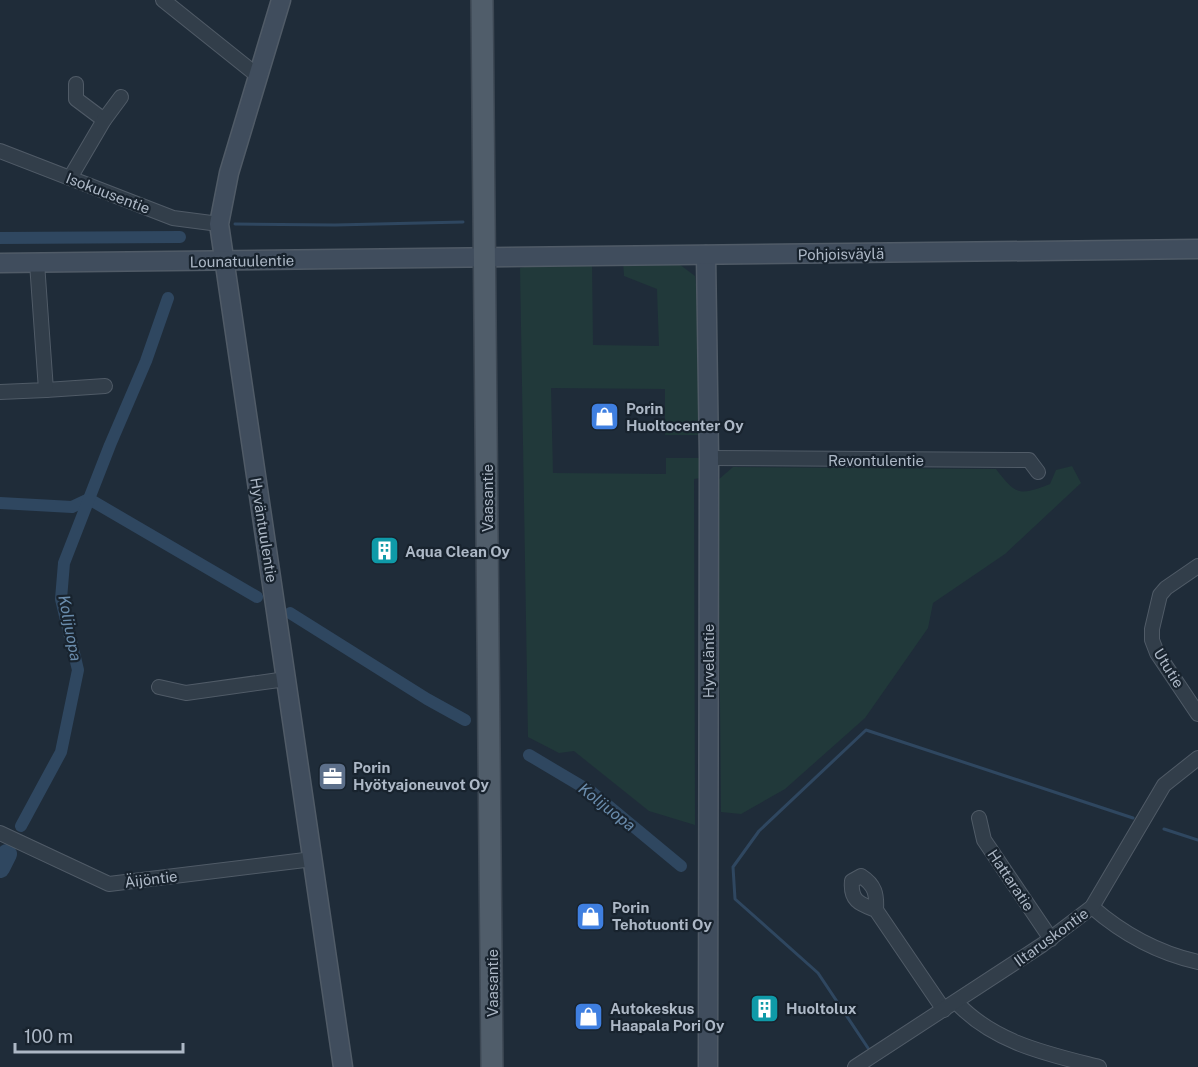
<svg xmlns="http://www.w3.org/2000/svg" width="1198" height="1067" viewBox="0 0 1198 1067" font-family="'Public Sans',sans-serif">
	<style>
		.green { fill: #21393a }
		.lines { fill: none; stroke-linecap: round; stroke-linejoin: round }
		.stream { stroke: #2f4760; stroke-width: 3 }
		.canal { stroke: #2f4760; stroke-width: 12 }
		.river { stroke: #2f4760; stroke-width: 20 }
		.street-casing { stroke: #505b67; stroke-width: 16 }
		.secondary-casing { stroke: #505b67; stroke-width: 21 }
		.primary-casing { stroke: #3c4753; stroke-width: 24 }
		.street { stroke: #323e4a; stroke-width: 14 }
		.secondary { stroke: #404d5d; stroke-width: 18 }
		.primary { stroke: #505d6a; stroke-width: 21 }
		.labels { text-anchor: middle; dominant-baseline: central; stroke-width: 4.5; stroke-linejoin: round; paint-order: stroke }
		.street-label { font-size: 15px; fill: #adb8c6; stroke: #18232e }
		.poi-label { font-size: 15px; font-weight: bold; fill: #adb8c6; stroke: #18232e; text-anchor: start }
		.water-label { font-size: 16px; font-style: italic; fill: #6a8cac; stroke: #18232e }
	</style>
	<rect width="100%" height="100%" fill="#1f2c39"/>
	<g class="green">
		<polygon points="623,261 675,261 695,276 699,308 701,435 665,435 665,389 551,388 553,473 666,474 666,458 700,458 701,478 694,479 695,825 649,811 574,751 559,753 528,737 520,268 542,263 592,262 593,345 659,346 657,289 624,276"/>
		<path d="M1072 466 1081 483 1005 554 933 603 928 628 865 718 785 789 741 814 721 812 718 480 733 467 996 469C1016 495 1019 496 1050 484L1056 470Z"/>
	</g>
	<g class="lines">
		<g class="stream">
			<polyline points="235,224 335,225 463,222"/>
			<polyline points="1164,829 1198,840"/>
			<polyline points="868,1048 818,973 735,899 733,867 759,831 866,730 1133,818"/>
		</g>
		<g class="canal">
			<polyline points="0,238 180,237"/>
			<polyline points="0,503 72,507 89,499 257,597"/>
			<polyline points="290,613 427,699 465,720"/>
			<polyline points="529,755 593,793 681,866"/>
			<polyline points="21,826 61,752 78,670 61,599 64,563 110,445 146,361 168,298"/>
		</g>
		<polyline class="river" points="0,868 7,854"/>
		<defs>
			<g id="street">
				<polyline points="163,0 258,76"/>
				<polyline points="76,84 76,99 104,120"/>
				<polyline points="0,151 173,218 219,224"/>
				<polyline points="70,178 104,120 121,97"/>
				<polyline points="46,390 105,386"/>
				<polyline points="0,392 46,390 37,263"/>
				<polyline points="709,458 1029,460 1038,472"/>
				<polyline points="1198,566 1166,588 1160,595 1152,629 1152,640 1157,653 1198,714"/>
				<polyline points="159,687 186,693 286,679"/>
				<polyline points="979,818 984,840 1051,939"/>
				<polyline points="0,833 109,884 313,859"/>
				<path d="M1092 907C1123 934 1158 953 1198 962"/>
				<path d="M876 910C877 894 875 885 861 876L852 881C850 901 860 904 876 910L944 1010"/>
				<path d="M956 1002C994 1043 1048 1054 1099 1067"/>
				<polyline points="855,1067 1042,945 1092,907 1164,785 1198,758"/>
			</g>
			<g id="secondary">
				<polyline points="281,0 229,173 219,224 343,1067"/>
				<polyline points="706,255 709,458 708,1067"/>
				<polyline points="0,263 1198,249"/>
			</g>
			<polyline id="primary" points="482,0 492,1067"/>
		</defs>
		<use href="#street" class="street-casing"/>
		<use href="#secondary" class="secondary-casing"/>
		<use href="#primary" class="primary-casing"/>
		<use href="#street" class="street"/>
		<use href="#secondary" class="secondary"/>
		<use href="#primary" class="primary"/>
	</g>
	<defs>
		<symbol id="shop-square" viewBox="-11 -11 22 22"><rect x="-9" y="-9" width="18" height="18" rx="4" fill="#3f7fe0" stroke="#18232e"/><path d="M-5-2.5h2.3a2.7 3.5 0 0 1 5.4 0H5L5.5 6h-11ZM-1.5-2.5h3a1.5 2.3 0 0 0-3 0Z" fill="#fff"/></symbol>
		<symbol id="building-square" viewBox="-11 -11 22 22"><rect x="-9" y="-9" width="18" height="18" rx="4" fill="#0f9aa8" stroke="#18232e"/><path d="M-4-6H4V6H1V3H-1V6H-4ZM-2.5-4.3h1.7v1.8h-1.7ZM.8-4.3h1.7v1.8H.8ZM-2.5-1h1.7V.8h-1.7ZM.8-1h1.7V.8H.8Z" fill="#fff"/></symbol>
		<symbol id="office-square" viewBox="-11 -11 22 22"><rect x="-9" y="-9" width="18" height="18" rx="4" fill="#5c6f8a" stroke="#18232e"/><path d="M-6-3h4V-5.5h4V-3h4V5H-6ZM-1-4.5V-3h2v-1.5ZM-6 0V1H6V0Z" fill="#fff"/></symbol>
	</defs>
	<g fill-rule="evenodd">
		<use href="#shop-square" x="588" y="400" width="33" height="33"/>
		<use href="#building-square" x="368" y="534" width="33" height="33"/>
		<use href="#office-square" x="316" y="760" width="33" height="33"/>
		<use href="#shop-square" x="574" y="900" width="33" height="33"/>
		<use href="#building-square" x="748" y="992" width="33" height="33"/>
		<use href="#shop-square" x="572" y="1000" width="33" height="33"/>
	</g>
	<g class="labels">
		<g class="street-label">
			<text transform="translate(108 193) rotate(21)">Isokuusentie</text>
			<text transform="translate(841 254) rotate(-1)">Pohjoisväylä</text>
			<text transform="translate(242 261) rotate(-1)">Lounatuulentie</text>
			<text x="876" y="460">Revontulentie</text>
			<text transform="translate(487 498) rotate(-90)">Vaasantie</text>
			<text transform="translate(264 530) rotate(81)">Hyväntuulentie</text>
			<text transform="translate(708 661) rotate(-90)">Hyveläntie</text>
			<text transform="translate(1169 668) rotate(58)">Ututie</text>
			<text transform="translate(151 879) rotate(-7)">Äijöntie</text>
			<text transform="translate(1011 880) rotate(56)">Hattaratie</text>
			<text transform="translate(1051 937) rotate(-36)">Iltaruskontie</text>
			<text transform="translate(492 983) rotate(-90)">Vaasantie</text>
		</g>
		<g class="poi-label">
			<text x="626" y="408">Porin<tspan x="626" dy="17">Huoltocenter Oy</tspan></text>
			<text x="405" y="551">Aqua Clean Oy</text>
			<text x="353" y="767">Porin<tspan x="353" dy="17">Hyötyajoneuvot Oy</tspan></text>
			<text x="612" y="907">Porin<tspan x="612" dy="17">Tehotuonti Oy</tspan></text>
			<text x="610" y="1008">Autokeskus<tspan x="610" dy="17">Haapala Pori Oy</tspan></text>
			<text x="786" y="1008">Huoltolux</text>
		</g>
		<g class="water-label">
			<text transform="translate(70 628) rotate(79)">Kolijuopa</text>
			<text transform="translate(607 807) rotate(38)">Kolijuopa</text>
		</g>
	</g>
	<path d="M15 1043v9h168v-9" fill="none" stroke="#adb8c6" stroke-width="3"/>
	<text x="24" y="1043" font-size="18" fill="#adb8c6" stroke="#18232e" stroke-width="4.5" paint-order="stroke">100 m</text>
</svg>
